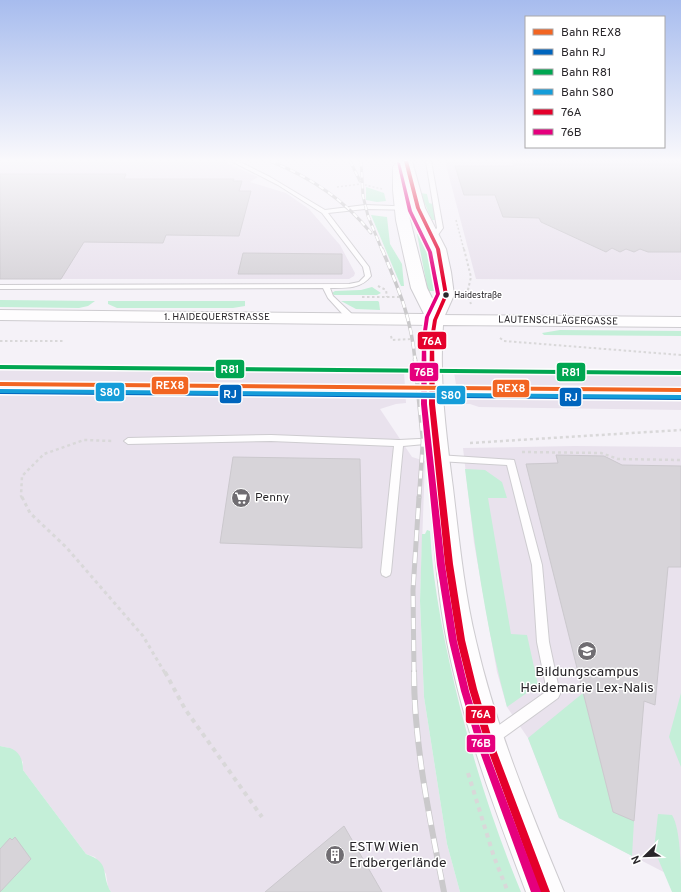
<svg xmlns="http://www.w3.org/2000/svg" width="681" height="892" viewBox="0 0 681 892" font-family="Overpass,sans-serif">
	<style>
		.built { fill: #e9e2ed }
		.green { fill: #c4efd8 }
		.building { fill: #d7d4d9; stroke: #cbc8cd }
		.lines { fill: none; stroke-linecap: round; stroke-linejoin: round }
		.lane-casing { stroke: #ceccd0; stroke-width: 2 }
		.secondary-casing { stroke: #ceccd0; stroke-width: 2 }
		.primary-casing { stroke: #ceccd0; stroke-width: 2 }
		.path-far4 { stroke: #d9d8d9; stroke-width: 1.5; stroke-dasharray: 2 2; stroke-linecap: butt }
		.path-far3 { stroke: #d9d8d9; stroke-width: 2; stroke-dasharray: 2.5 2.5; stroke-linecap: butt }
		.path-far2 { stroke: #d9d8d9; stroke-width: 2.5; stroke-dasharray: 3 3; stroke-linecap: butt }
		.path-far1 { stroke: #d9d8d9; stroke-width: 3; stroke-dasharray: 3.5 3.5; stroke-linecap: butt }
		.path { stroke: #d9d8d9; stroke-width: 4; stroke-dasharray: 4.5 4.5; stroke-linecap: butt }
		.lane { fill: #fefdfe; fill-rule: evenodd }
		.secondary { fill: #fefdfe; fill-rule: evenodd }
		.primary { fill: #fefdfe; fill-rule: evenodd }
		.rail-far4-casing { stroke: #cac9cb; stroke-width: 3 }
		.rail-far3-casing { stroke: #cac9cb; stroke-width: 3.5 }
		.rail-far2-casing { stroke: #cac9cb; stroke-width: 4.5 }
		.rail-far1-casing { stroke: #cac9cb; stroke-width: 5 }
		.rail-casing { stroke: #cac9cb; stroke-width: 6 }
		.rail-far4 { stroke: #fff; stroke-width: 2; stroke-dasharray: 5.5; stroke-linecap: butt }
		.rail-far3 { stroke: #fff; stroke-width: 2.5; stroke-dasharray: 7; stroke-linecap: butt }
		.rail-far2 { stroke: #fff; stroke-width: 3; stroke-dasharray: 8; stroke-linecap: butt }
		.rail-far1 { stroke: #fff; stroke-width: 3.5; stroke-dasharray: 11; stroke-linecap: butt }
		.rail { stroke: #fff; stroke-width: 4.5; stroke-dasharray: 14; stroke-linecap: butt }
		.bus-1-casing { stroke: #fff; stroke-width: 3 }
		.bus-2-casing { stroke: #fff; stroke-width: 3 }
		.bus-1 { fill: #e4002b; fill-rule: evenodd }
		.bus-2 { fill: #e5007d; fill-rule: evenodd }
		.rail-1-casing { stroke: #fff; stroke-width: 3 }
		.rail-2-casing { stroke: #fff; stroke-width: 3 }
		.rail-3-casing { stroke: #fff; stroke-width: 3 }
		.rail-4-casing { stroke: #fff; stroke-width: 3 }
		.rail-1 { fill: #f26522; fill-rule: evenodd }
		.rail-2 { fill: #0065bd; fill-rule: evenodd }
		.rail-3 { fill: #00a651; fill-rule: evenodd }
		.rail-4 { fill: #159dd9; fill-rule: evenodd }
		.bus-dot { fill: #29262a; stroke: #fff; stroke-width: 1.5 }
		.labels { text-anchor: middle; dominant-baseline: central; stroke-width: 3; stroke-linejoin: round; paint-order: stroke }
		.far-bus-label { font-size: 9px; fill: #29262a; stroke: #fff; text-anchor: start }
		.far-street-label { font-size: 10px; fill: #29262a; stroke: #fff }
		.poi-label { font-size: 12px; fill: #29262a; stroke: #fff; text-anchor: start }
		.near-poi-label { font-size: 14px; fill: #29262a; stroke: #fff }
		.line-badge { stroke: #fff; stroke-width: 1.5 }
		.badge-label { font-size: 11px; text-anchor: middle; font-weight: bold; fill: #fff }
	</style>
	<rect width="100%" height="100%" fill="#f5f2f8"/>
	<g class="built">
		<polygon points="0,161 222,161 258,177 250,182 286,193 309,209 340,245 355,273 354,276 349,279 0,279"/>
		<polygon points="445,161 681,161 681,280 476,279"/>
		<polygon points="0,366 392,370 404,372 406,403 396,404 380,409 412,457 425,461 420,601 424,697 447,844 460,892 111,892 108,887 106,874 95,857 86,854 23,770 23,762 9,748 0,746"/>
		<polygon points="468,369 681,370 681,410 479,407 470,404 459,404 454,372"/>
		<polygon points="574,446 681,447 681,881 559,818 528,738 507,707 497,672 474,543 463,448"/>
	</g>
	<g class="green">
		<polygon points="366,187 384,193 386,201 377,202 366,200"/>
		<polygon points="420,193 427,194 429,203 433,204 437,220 432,220"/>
		<polygon points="371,215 387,217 390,244 402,264 404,286 401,286"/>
		<polygon points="417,234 422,234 439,291 428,291"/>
		<polygon points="372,287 381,293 377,295 334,295 332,293 335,291 361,290"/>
		<polygon points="0,300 95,301 88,306 79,308 0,307"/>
		<polygon points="108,301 245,301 245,306 233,308 117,308 108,304"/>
		<polygon points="341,301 378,301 379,302 380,310 356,309"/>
		<polygon points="560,330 681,331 681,336 544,335 542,333"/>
		<path d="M465 469 485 470 502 482 507 498H488L511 634 527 635 538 685 507 707C486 629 475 549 465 469Z"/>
		<path d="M427 530 430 531C433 590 446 650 460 707 476 770 496 832 521 892H460L447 844 424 697 420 601 422 534H425Z"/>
		<polygon points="583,693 613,812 634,821 632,856 559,818 528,738"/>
		<polygon points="681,693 681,767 669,737"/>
		<path d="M0 746C3 747 6 747 10 748 20 752 23 760 23 770L86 854C112 863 100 874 111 892H0Z"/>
		<path d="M658 814 672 815C681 829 681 873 681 892H672L654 849Z"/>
	</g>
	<g class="building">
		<polygon points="512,161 681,161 681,252 648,252 640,249 634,252 626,249 620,252 612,248 606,252 541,222 539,218 503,217 495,195 464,195 455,166 514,166"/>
		<polygon points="0,174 126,174 124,179 234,179 233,181 242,181 239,191 251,191 239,236 166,235 163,243 84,242 61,279 0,279"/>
		<polygon points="243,253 342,254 342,274 238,274"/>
		<polygon points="556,455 604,456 622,465 681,466 681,567 668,567 655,705 644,701 634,821 613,812 526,464 558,463"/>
		<polygon points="233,457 360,459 362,548 220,543"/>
		<polygon points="344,826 382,892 265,892"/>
		<polygon points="15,837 31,859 0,892 0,849 10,838 12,840"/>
	</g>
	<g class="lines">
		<defs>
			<g id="lane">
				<path d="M231 161H238L270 177 325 210 365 205 420 207V209L418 210 365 209 328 213 369 267 371 276C361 289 346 288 330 288L333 296 354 316V320H348L328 298 323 288 0 289V285L349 284 359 282 365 276 363 267 322 213 278 185Z"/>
				<polygon points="426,161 431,161 443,228 435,239 433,240 430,238 437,228"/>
				<polygon points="271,435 399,440 439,438 440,440 436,443 403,446 391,572 390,575 386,577 382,575 381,572 394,446 271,441 128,444 124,441 128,438"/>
				<polygon points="438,455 514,460 542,565 549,642 560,694 558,698 493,745 488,743 486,738 488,733 547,691 537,642 532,565 507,465 438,461 435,460 433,458 435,456"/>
			</g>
			<path id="secondary" d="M435 315 681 317V327L443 325C439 380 446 434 453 488 459 539 464 591 476 641 496 728 530 810 564 892H526C495 810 464 728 447 642 437 592 434 540 430 489 425 432 419 376 426 320L429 316Z"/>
			<path id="primary" d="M400 161H412L425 208 446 249 451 272 454 295 441 324 435 325 0 320V310L424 314 411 288 396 220 393 190V167L395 164H401ZM405 183 411 208 430 249 438 295 434 302 427 288 410 220Z"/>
		</defs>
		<use href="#lane" class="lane-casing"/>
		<use href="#secondary" class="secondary-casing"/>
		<use href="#primary" class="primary-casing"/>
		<g class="path-far4">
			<polyline points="337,187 361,184 382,189"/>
			<polyline points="456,220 464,250"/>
		</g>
		<g class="path-far3">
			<polyline points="464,249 471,277 467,294 471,304"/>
			<polyline points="378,286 386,290 387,297"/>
			<polyline points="362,297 401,297"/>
			<polyline points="391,336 392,340 413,339"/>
			<polyline points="500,338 504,341 681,355"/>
			<polyline points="0,341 64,341"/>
		</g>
		<g class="path-far2">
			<polyline points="470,443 681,430"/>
			<polyline points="522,452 601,453 618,459 681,460"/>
			<polyline points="22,498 21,496 22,476 44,454 84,440 113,441"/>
		</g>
		<polyline class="path-far1" points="22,497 30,513 66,547 143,636 165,673"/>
		<g class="path">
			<polyline points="165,672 185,709 262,817"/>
			<polyline points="468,773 494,857 508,892"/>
		</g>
		<use href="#lane" class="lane"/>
		<use href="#secondary" class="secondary"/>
		<use href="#primary" class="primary"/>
		<defs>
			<g id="rail-far4">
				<path d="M270 161C310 177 344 199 371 233"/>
				<polyline points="350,161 360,181"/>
				<polyline points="361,161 363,196 368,216 382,250"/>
			</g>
			<path id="rail-far3" d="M382 249C398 288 411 316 415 360"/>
			<polyline id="rail-far2" points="415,359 423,441 419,498"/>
			<polyline id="rail-far1" points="414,673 413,590 419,497"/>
			<path id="rail" d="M414 672C414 746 430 820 444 892"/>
		</defs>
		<use href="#rail-far4" class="rail-far4-casing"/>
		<use href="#rail-far3" class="rail-far3-casing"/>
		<use href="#rail-far2" class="rail-far2-casing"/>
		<use href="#rail-far1" class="rail-far1-casing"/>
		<use href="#rail" class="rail-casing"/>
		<use href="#rail-far4" class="rail-far4"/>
		<use href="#rail-far3" class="rail-far3"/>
		<use href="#rail-far2" class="rail-far2"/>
		<use href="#rail-far1" class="rail-far1"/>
		<use href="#rail" class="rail"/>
		<defs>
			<polygon id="bus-1" points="404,161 408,161 420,208 440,249 448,295 437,320 434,339 435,404 453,564 465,640 477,689 493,742 550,892 540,892 485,742 469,689 457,640 445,564 429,404 430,339 433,320 444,295 436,249 416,208"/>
			<polygon id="bus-2" points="397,162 400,163 412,211 432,252 440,294 429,317 426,338 427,404 445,565 457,641 469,691 485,744 541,892 531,892 477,744 461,691 449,641 437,565 421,404 422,338 425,317 436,294 428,252 408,211"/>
		</defs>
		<use href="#bus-1" class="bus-1-casing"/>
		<use href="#bus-2" class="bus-2-casing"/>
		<use href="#bus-1" class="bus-1"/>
		<use href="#bus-2" class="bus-2"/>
		<defs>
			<polygon id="rail-1" points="0,382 681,388 681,392 0,386"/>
			<polygon id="rail-2" points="0,390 681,396 681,400 0,394"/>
			<polygon id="rail-3" points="0,365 681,371 681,375 0,369"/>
			<polygon id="rail-4" points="0,389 681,395 681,399 0,393"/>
		</defs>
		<use href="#rail-1" class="rail-1-casing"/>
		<use href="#rail-2" class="rail-2-casing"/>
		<use href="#rail-3" class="rail-3-casing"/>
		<use href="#rail-4" class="rail-4-casing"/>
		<use href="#rail-1" class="rail-1"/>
		<use href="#rail-2" class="rail-2"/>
		<use href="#rail-3" class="rail-3"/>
		<use href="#rail-4" class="rail-4"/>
	</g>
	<linearGradient id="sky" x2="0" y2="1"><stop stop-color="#a7bcee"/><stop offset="0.56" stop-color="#faf9fc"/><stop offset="1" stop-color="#faf9fc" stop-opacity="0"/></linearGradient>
	<rect width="681" height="286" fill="url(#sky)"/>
	<defs>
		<symbol id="supermarket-disc" viewBox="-11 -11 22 22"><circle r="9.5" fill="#706d72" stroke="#fff"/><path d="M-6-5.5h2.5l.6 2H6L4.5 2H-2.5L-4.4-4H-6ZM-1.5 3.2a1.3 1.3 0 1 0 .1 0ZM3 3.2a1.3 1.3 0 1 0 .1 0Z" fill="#fff"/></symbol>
		<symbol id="school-disc" viewBox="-11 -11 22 22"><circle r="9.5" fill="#706d72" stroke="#fff"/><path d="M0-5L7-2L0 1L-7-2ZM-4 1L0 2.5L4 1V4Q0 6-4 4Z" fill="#fff"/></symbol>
		<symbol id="building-disc" viewBox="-11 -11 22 22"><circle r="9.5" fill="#706d72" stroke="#fff"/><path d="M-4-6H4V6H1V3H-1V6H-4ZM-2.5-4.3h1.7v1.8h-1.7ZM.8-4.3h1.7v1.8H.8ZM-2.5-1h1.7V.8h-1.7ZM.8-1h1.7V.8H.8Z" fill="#fff"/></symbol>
	</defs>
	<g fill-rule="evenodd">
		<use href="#supermarket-disc" x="230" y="487" width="22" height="22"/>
		<use href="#school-disc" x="576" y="640" width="22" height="22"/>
		<use href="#building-disc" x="324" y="844" width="22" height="22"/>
	</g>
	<circle class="bus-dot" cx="446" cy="295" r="3.5"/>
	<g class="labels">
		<g class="far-bus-label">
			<text x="454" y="295">Haidestraße</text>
		</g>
		<g class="far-street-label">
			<text x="217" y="317">1. HAIDEQUERSTRASSE</text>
			<text transform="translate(558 321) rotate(1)">LAUTENSCHLÄGERGASSE</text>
		</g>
		<g class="poi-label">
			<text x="255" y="498">Penny</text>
		</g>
		<g class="near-poi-label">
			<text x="587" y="672">Bildungscampus<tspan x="587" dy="16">Heidemarie Lex-Nalis</tspan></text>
			<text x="349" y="847" text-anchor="start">ESTW Wien<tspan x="349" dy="16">Erdbergerlände</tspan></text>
		</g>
	</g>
	<g class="line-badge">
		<rect x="417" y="331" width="30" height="19" rx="4" fill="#e4002b"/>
		<rect x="215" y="359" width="30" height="20" rx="4" fill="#00a651"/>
		<rect x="409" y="362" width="30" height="20" rx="4" fill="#e5007d"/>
		<rect x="556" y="362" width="30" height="20" rx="4" fill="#00a651"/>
		<rect x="151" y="376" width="38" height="19" rx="4" fill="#f26522"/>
		<rect x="492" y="379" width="38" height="19" rx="4" fill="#f26522"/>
		<rect x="95" y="382" width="30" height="20" rx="4" fill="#159dd9"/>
		<rect x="219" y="384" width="23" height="20" rx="4" fill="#0065bd"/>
		<rect x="436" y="385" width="30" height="20" rx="4" fill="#159dd9"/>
		<rect x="559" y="387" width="23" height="20" rx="4" fill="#0065bd"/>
		<rect x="465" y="705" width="31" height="19" rx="4" fill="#e4002b"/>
		<rect x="466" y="734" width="30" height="19" rx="4" fill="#e5007d"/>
	</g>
	<g class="badge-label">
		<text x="432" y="345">76A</text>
		<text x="230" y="373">R81</text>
		<text x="424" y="376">76B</text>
		<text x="571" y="376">R81</text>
		<text x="170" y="389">REX8</text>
		<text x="511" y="392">REX8</text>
		<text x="110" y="396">S80</text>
		<text x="230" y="398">RJ</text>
		<text x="451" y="399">S80</text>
		<text x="571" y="401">RJ</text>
		<text x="481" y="718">76A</text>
		<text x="481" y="747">76B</text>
	</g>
	<rect x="525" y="16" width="140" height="132" fill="#ffffff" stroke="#a9a8aa"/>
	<rect x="533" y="29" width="20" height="6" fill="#f26522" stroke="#a9a8aa"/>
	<text x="561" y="36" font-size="12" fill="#29262a">Bahn REX8</text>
	<rect x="533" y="49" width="20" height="6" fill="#0065bd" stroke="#a9a8aa"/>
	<text x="561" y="56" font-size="12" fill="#29262a">Bahn RJ</text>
	<rect x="533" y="69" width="20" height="6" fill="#00a651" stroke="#a9a8aa"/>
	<text x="561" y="76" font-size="12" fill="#29262a">Bahn R81</text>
	<rect x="533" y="89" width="20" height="6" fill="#159dd9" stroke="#a9a8aa"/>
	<text x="561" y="96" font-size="12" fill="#29262a">Bahn S80</text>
	<rect x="533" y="109" width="20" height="6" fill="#e4002b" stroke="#a9a8aa"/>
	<text x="561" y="116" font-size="12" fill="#29262a">76A</text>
	<rect x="533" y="129" width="20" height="6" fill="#e5007d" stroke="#a9a8aa"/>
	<text x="561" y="136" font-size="12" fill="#29262a">76B</text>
	<g transform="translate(645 856) rotate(247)" stroke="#ffffff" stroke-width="3" paint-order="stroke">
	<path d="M0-3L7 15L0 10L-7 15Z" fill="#29262a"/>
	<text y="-6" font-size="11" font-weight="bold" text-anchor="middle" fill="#29262a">N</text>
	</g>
</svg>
